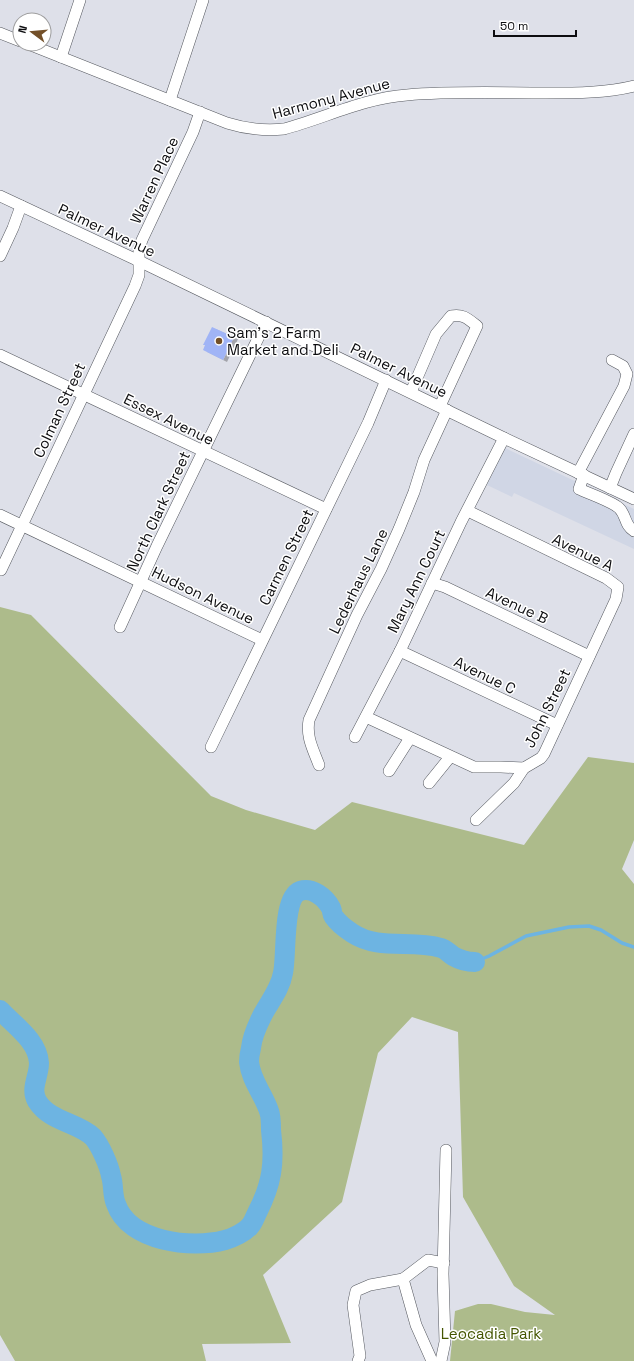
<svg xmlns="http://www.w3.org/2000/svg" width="634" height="1361" viewBox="0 0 634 1361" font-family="'Space Grotesk',sans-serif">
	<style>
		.built { fill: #d0d6e5 }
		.green { fill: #adbb8b }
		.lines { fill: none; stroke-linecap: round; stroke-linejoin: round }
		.stream { stroke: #6db4e2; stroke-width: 3.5 }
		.river { stroke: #6db4e2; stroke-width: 20 }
		.building { fill: #a0b4f6; filter: url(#shadow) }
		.minor-casing { stroke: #55585f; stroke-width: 12 }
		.minor { stroke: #fff; stroke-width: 11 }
		.poi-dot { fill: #735029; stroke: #fff; stroke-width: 1.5 }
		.labels { text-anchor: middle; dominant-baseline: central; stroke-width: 3; stroke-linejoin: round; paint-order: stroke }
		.street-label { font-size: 15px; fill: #0d0d10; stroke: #fff }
		.poi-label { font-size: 15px; fill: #0d0d10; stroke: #fff; text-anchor: start }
		.park-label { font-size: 15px; fill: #450; stroke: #fff }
	</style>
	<defs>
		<filter id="shadow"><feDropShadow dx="4" dy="2" stdDeviation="0" flood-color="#0004"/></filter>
	</defs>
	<rect width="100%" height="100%" fill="#dee0e9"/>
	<polygon class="built" points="505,448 634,509 634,549 514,493 512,497 487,485"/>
	<polygon class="green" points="0,607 31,615 211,796 246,810 315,830 352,802 524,845 588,757 634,763 634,840 622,869 634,884 634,1361 450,1361 455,1311 478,1304 491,1304 525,1312 555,1315 514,1286 463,1197 458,1032 412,1017 378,1053 342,1202 263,1275 291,1343 202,1344 206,1361 15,1361 0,1335"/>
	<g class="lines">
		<polyline class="stream" points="475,962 489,956 526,936 569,927 589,926 601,930 622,943 634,947"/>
		<path class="river" d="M0 1010C14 1025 38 1041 39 1063 39 1077 30 1088 37 1101 50 1122 77 1122 93 1137 100 1145 109 1165 111 1176 114 1185 112 1195 116 1204 129 1242 192 1249 225 1240 233 1238 245 1232 250 1226 253 1223 255 1217 257 1213 272 1184 275 1163 271 1130 271 1124 271 1116 269 1111 263 1093 251 1081 249 1062 249 1057 250 1052 251 1048 252 1037 257 1026 262 1016 269 1002 280 990 283 973 287 956 282 898 300 891 312 887 325 897 331 908 333 913 331 912 334 917 338 923 346 929 352 933 379 951 411 939 441 948 445 949 449 953 453 956 460 960 467 962 475 962"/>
	</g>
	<polygon class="building" points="212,327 234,337 223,360 203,350 205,345 203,345"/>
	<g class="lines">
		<defs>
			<g id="minor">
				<polyline points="0,33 20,41"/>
				<path d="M28 44 227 123C246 129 264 131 284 129 325 118 364 98 407 95 453 91 500 93 546 93 576 93 606 93 634 86"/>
				<polyline points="61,57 80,0"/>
				<polyline points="170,100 203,0"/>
				<polyline points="0,196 139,261 504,438 634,499"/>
				<polyline points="0,256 13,228 21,206"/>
				<polyline points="0,355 326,509"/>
				<path d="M411 392 436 334 451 316C463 314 467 318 477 326L440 406"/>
				<polyline points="578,473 624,386 627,374 623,366 612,360"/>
				<path d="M584 475 579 489C590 494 611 501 619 508 627 516 624 525 634 531"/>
				<polyline points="610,488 616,473 634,434"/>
				<polyline points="468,511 606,578 618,587 616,599 544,754 541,758 524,768 514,783 476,820"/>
				<polyline points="0,515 262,640"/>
				<polyline points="1,570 135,286 139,275 139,249 142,240 193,132 200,112"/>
				<polyline points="432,583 445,587 589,656"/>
				<polyline points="120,627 157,546 266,322"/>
				<polyline points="400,651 557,725"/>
				<polyline points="366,717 474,767 501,767 524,768"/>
				<polyline points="355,737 400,651 461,522 504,438"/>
				<polyline points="211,747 368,423 386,380"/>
				<path d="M319 765C313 749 306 737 309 720L357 615 381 569 399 529 414 492 424 460 447 410"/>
				<polyline points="389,771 410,738"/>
				<polyline points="429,783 450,757"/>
				<polyline points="358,1361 360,1356 353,1305 356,1291 370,1285 403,1279"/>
				<polyline points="432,1361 416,1325 403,1279 428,1260 444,1263"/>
				<polyline points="441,1361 445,1342 443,1274 446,1150"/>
			</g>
		</defs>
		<use href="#minor" class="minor-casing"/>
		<use href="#minor" class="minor"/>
	</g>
	<circle class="poi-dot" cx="219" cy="341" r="4"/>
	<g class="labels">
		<g class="street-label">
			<text transform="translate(331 98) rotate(-15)">Harmony Avenue</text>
			<text transform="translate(154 180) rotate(-65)">Warren Place</text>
			<text transform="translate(107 230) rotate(25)">Palmer Avenue</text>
			<text transform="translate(399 370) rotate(26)">Palmer Avenue</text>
			<text transform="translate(59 410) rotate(-65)">Colman Street</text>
			<text transform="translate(169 419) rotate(26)">Essex Avenue</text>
			<text transform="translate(158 511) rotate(-65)">North Clark Street</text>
			<text transform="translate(583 552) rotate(26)">Avenue A</text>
			<text transform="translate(286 557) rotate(-64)">Carmen Street</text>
			<text transform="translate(358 581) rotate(-64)">Lederhaus Lane</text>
			<text transform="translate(416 581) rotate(-64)">Mary Ann Court</text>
			<text transform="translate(203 595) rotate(26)">Hudson Avenue</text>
			<text transform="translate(517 605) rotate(25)">Avenue B</text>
			<text transform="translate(485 675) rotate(26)">Avenue C</text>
			<text transform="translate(547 708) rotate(-64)">John Street</text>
		</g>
		<g class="poi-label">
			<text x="227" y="332">Sam's 2 Farm<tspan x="227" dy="17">Market and Deli</tspan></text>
		</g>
		<g class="park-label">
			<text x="491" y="1333">Leocadia Park</text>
		</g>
	</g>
	<g transform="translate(32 32) rotate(286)"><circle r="19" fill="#ffffff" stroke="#9e9e9f"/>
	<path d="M0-3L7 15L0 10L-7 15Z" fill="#735029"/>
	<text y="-6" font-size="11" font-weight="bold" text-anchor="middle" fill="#0d0d10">N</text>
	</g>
	<path d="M494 30v6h82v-6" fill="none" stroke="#0d0d10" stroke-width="2"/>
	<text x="500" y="30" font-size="12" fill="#0d0d10" stroke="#ffffff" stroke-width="3" paint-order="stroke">50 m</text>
</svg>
